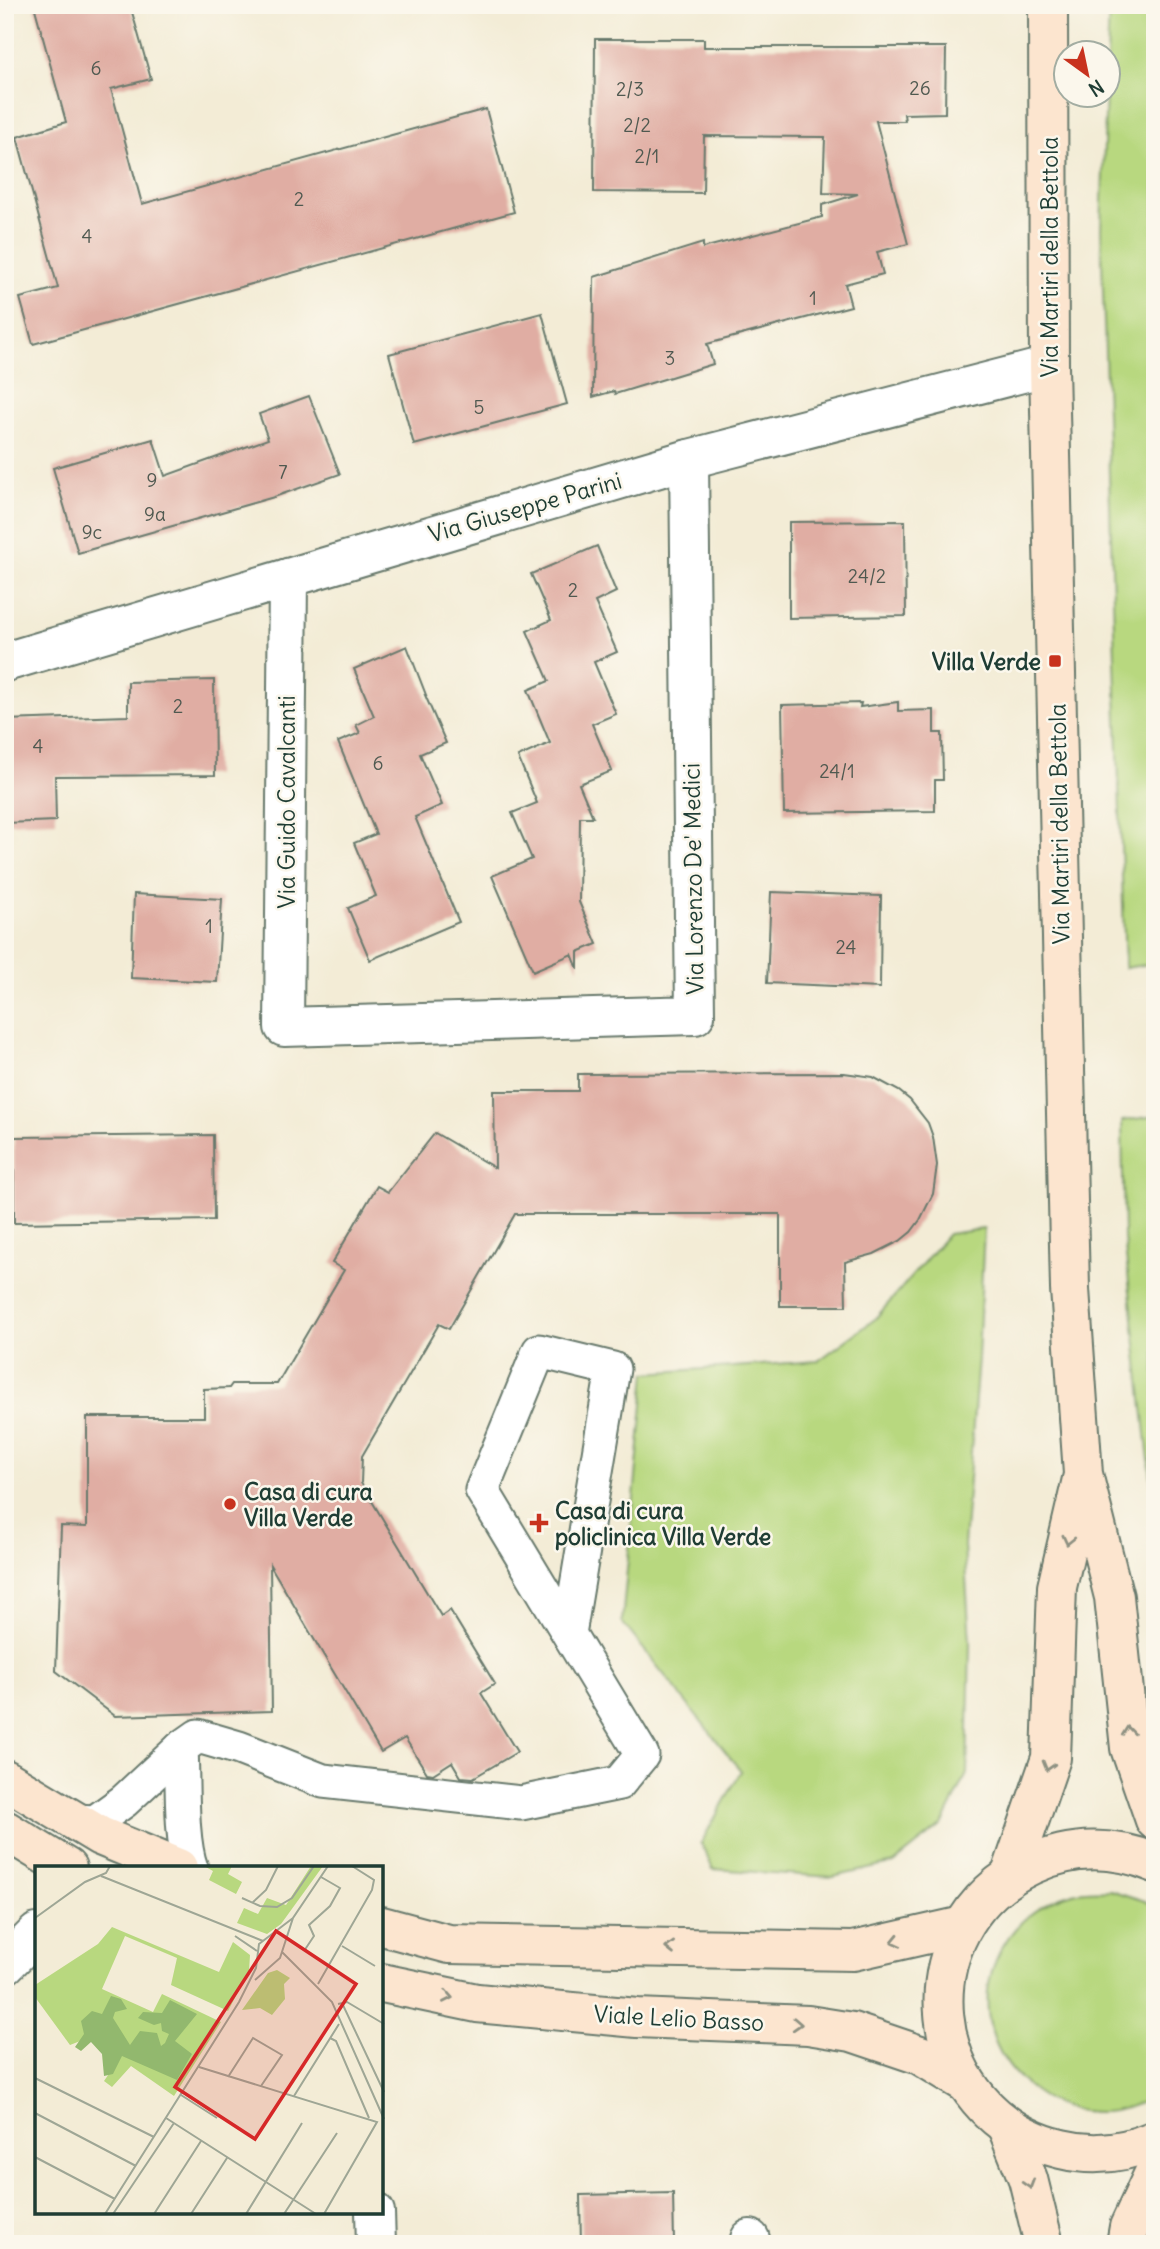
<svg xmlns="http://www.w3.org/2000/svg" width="1160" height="2249" viewBox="0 0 1160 2249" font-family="Delius,sans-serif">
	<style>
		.green { fill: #b8d87f; stroke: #6c8a5a; stroke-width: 2 }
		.building { fill: #e0ada3 }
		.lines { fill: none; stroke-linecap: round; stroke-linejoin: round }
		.lane-casing { stroke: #697a6d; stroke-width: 37 }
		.street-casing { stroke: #697a6d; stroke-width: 42 }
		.secondary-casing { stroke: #697a6d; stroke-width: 42 }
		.lane { stroke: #fff; stroke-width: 33 }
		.street { stroke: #fff; stroke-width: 38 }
		.secondary { stroke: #fce5cf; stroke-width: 38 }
		.oneway { stroke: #8e9182 }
		.poi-dot { fill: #c8321e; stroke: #fbf7ec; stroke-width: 2.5 }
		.labels { text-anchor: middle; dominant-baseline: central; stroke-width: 5; stroke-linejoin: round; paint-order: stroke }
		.number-label { font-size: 19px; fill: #4f5950 }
		.street-label { font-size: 23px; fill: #1f3d34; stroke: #fbf7ec }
		.poi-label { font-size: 23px; font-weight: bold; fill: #1f3d34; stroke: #fbf7ec; text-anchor: start }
		.inset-road { fill: none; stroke: #9ea695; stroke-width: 2 }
		.view { fill: #d62828; fill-opacity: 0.15; stroke: #d62828; stroke-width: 3.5 }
		.inset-edge { fill: none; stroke: #1f3d34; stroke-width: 3.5 }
	</style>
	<rect width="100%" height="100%" fill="#fbf7ec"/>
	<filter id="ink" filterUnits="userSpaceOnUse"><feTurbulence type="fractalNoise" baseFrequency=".0143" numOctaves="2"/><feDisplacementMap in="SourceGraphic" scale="14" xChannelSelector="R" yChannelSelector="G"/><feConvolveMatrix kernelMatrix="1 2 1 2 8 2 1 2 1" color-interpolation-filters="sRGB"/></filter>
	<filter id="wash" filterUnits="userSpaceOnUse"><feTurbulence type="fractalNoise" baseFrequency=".00686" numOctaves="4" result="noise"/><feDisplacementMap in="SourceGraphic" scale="28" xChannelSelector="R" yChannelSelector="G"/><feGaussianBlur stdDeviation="1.57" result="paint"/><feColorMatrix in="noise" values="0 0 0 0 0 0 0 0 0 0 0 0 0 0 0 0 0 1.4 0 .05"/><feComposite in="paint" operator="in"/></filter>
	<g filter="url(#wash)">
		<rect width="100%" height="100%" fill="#f3ecd6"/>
		<g class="green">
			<polygon points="1109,5 1155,5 1155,963 1125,968 1101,229"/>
			<polygon points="1155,1116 1155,1514 1124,1238 1122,1121"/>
			<polygon points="984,1229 978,1358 964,1545 970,1643 967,1774 942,1825 894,1863 833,1877 713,1869 701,1843 741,1771 622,1622 646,1373 818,1361 875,1319 948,1234"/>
			<path d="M1110 1890 1145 1901 1155 1907V2095C1058 2155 946 2045 1003 1946 1017 1921 1043 1901 1073 1893 1084 1890 1098 1891 1110 1890Z"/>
		</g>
		<g id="blocks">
			<g class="building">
				<polygon points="34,5 130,5 151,79 111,89 142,204 486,109 514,212 33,344 20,298 58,288 17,137 66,122"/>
				<polygon points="595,39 704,39 704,47 946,47 945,113 904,114 905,121 876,121 908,244 877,252 883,274 845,284 851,306 707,344 713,364 615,394 614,391 593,397 594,277 703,243 703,248 822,217 822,205 858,194 823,193 825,137 704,136 703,193 594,192"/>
				<polygon points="542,313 567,404 414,445 389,354"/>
				<polygon points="309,396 340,474 274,497 78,553 53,468 153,439 165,476 268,439 259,414"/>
				<polygon points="905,521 906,616 789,618 789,522"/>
				<polygon points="597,546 616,592 595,602 617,652 594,662 616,714 592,724 612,771 579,784 593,817 580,817 579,902 597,944 578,952 578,969 572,954 533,971 492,876 532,859 512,813 537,803 518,757 550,743 528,690 549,681 527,631 551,620 531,574"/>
				<polygon points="407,646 426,695 425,695 446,743 420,754 442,805 415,817 459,922 370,960 348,908 376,896 354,843 376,834 338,742 360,733 356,725 374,716 354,669"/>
				<polygon points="214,680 215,775 55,776 56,821 5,823 5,720 128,716 128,682"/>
				<polygon points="898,702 898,711 934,710 934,733 942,733 943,780 935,780 935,811 784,813 782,705 861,703 860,707"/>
				<polygon points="771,892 881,896 880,988 767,983"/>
				<polygon points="134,894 222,899 217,982 131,978"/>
				<polygon points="844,1073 873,1077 899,1091 910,1100 928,1123 933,1137 937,1165 933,1194 920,1220 911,1232 900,1241 874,1254 845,1262 846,1306 780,1306 780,1214 515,1214 449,1329 439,1324 362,1456 361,1483 441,1616 450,1610 495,1684 481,1693 517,1752 473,1778 461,1777 452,1762 433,1774 427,1773 405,1738 381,1752 270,1565 272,1711 115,1716 56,1671 61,1526 87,1527 87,1417 204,1417 204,1389 229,1388 232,1384 277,1384 344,1270 332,1263 377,1186 388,1192 435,1133 495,1168 494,1091 578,1091 578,1074"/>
				<polygon points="213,1135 214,1220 14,1223 14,1137"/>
				<polygon points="673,2193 674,2244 581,2244 580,2195"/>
			</g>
		</g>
	</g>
	<g filter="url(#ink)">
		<use href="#blocks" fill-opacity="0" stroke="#697a6d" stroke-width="2"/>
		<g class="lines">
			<defs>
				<g id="lane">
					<polyline points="76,1821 95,1822 124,1801 181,1748"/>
					<path d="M191 1868C180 1839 183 1780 181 1748L198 1736 239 1748 323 1781 521 1803 619 1783 642 1755 482 1490 539 1351 613 1369 569 1634"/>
				</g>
				<g id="street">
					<polyline points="288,578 284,1027 695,1015 689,459"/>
					<polyline points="5,662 689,459 1049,366"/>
					<polyline points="5,1965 37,1933"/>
					<polyline points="375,2212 376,2244"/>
					<polyline points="750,2244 750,2239"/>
				</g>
				<g id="secondary">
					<polyline points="1048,5 1049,366 1070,1289 1083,1474 1114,1597 1130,1748 1155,1820"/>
					<polyline points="5,1779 100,1836 178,1868"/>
					<polyline points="5,1830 67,1868"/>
					<path d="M1155 1863C1114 1846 1071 1846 1031 1865 901 1927 920 2115 1061 2149 1093 2157 1125 2153 1155 2140"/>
					<polyline points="1011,1874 1051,1758 1057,1587 1082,1479"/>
					<polyline points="382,1926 449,1944 853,1951 963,1926"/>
					<polyline points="382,1983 477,2003 637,2018 808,2025 852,2032 920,2055 966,2083"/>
					<polyline points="1007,2127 1028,2179 1044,2244"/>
					<polyline points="1126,2244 1129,2227 1155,2171"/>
				</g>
			</defs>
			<use href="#lane" class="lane-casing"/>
			<use href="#street" class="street-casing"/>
			<use href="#secondary" class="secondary-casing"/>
			<use href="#lane" class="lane"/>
			<use href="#street" class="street"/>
			<use href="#secondary" class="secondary"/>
		</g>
		<defs><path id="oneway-chevron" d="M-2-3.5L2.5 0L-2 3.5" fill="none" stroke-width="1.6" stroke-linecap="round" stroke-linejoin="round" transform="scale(1.75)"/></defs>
		<g class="oneway">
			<use href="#oneway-chevron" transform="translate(1068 1540) rotate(103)"/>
			<use href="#oneway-chevron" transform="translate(1128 1731) rotate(-96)"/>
			<use href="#oneway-chevron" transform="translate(1048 1766) rotate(106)"/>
			<use href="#oneway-chevron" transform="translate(896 1941) rotate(167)"/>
			<use href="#oneway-chevron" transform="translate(670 1948) rotate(-179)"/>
			<use href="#oneway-chevron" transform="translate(448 1997) rotate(11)"/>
			<use href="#oneway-chevron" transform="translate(797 2024) rotate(3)"/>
			<use href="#oneway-chevron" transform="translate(1029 2184) rotate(73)"/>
		</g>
	</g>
	<g class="poi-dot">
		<rect x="1048" y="654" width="14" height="14" rx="3.5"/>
		<circle cx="230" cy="1504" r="7"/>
		<path d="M535.5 1512.5h7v7h7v7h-7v7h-7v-7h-7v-7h7z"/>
	</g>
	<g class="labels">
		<g class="number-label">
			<text x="96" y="68">6</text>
			<text x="920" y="88">26</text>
			<text x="630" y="89">2/3</text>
			<text x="637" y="125">2/2</text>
			<text x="647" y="156">2/1</text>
			<text x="299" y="199">2</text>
			<text x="87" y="236">4</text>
			<text x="813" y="298">1</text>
			<text x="670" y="358">3</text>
			<text x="479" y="407">5</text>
			<text x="283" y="472">7</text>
			<text x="152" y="480">9</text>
			<text x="155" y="514">9a</text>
			<text x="92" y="532">9c</text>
			<text x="867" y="576">24/2</text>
			<text x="573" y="590">2</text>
			<text x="178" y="706">2</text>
			<text x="38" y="746">4</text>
			<text x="378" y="763">6</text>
			<text x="837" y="771">24/1</text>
			<text x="209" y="926">1</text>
			<text x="846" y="947">24</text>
		</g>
		<g class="street-label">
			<text transform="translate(1049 257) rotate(-90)">Via Martiri della Bettola</text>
			<text transform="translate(525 507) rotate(-16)">Via Giuseppe Parini</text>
			<text transform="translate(286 802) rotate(-90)">Via Guido Cavalcanti</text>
			<text transform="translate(1059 824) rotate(-91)">Via Martiri della Bettola</text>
			<text transform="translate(693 879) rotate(-91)">Via Lorenzo De' Medici</text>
			<text transform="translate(679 2018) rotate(3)">Viale Lelio Basso</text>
		</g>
		<g class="poi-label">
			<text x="1041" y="661" text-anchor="end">Villa Verde</text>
			<text x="244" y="1491">Casa di cura<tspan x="244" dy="26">Villa Verde</tspan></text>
			<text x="555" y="1510">Casa di cura<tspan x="555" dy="26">policlinica Villa Verde</tspan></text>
		</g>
	</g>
	<g transform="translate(35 1866)">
		<rect width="348" height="348" fill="#f3ecd6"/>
		<path d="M169 0H197L193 8 207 16 201 28 174 14 178 5ZM276 0H288L246 58 232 68 202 57 209 42 223 48 232 32 251 39ZM77 61 184 106 198 76 215 89 214 105 193 145 136 119 142 92 90 70 67 123 118 146 127 128 186 156 139 230 96 200 77 221 69 215 82 196 53 172 35 179 0 131V119L63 78ZM242 104 255 112 249 118 250 133 237 149 225 142 207 144 233 107Z" fill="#b8d87f"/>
		<path d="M76 130 86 133 92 143 80 146 78 152 95 179 105 165 122 167 126 180 130 177 134 168 127 165 126 157 119 159 103 152 108 146 127 147 135 134 162 148 140 175 157 188 142 214 87 190 78 208 69 210 67 188 56 176 46 185 40 181 49 168 46 155 57 145 67 148Z" fill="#92b86e"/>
		<path class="inset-road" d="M66 10 228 75M207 32 225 40 242 41 257 32 279 0M217 37 231 24 243 0M0 52 50 16 71 7 75 0M200 70 222 85M307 80 340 100M269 85 279 70 274 59 295 40 305 22 286 11M247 86 297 136 349 253M220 114 245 92 258 52 293 0M283 118 337 24 339 14 317 0M307 137 349 226M303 138 312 136 349 158M295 172 301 175 334 252M164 201 342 256 289 348M193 211 218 172 247 189 226 220M0 212 119 271M146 229 182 252M259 230 304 158M0 247 101 300M131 252 281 348M0 291 80 333M70 348 204 136 221 102 224 78 258 52M78 348 139 257M119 348 166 275M156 348 192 292M211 348 267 257M249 348 302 267"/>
		<path class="view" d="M241 65 321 118 220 273 140 221Z"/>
		<rect width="348" height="348" class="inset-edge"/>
	</g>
	<rect width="1160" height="2249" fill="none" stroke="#fbf7ec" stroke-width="28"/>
	<g transform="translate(1087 74) rotate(147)"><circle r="33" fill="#fbf7ec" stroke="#a3ada2" stroke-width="2"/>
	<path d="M0-5L12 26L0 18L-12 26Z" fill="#c8321e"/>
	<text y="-10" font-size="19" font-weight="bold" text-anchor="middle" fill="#1f3d34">N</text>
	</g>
</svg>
